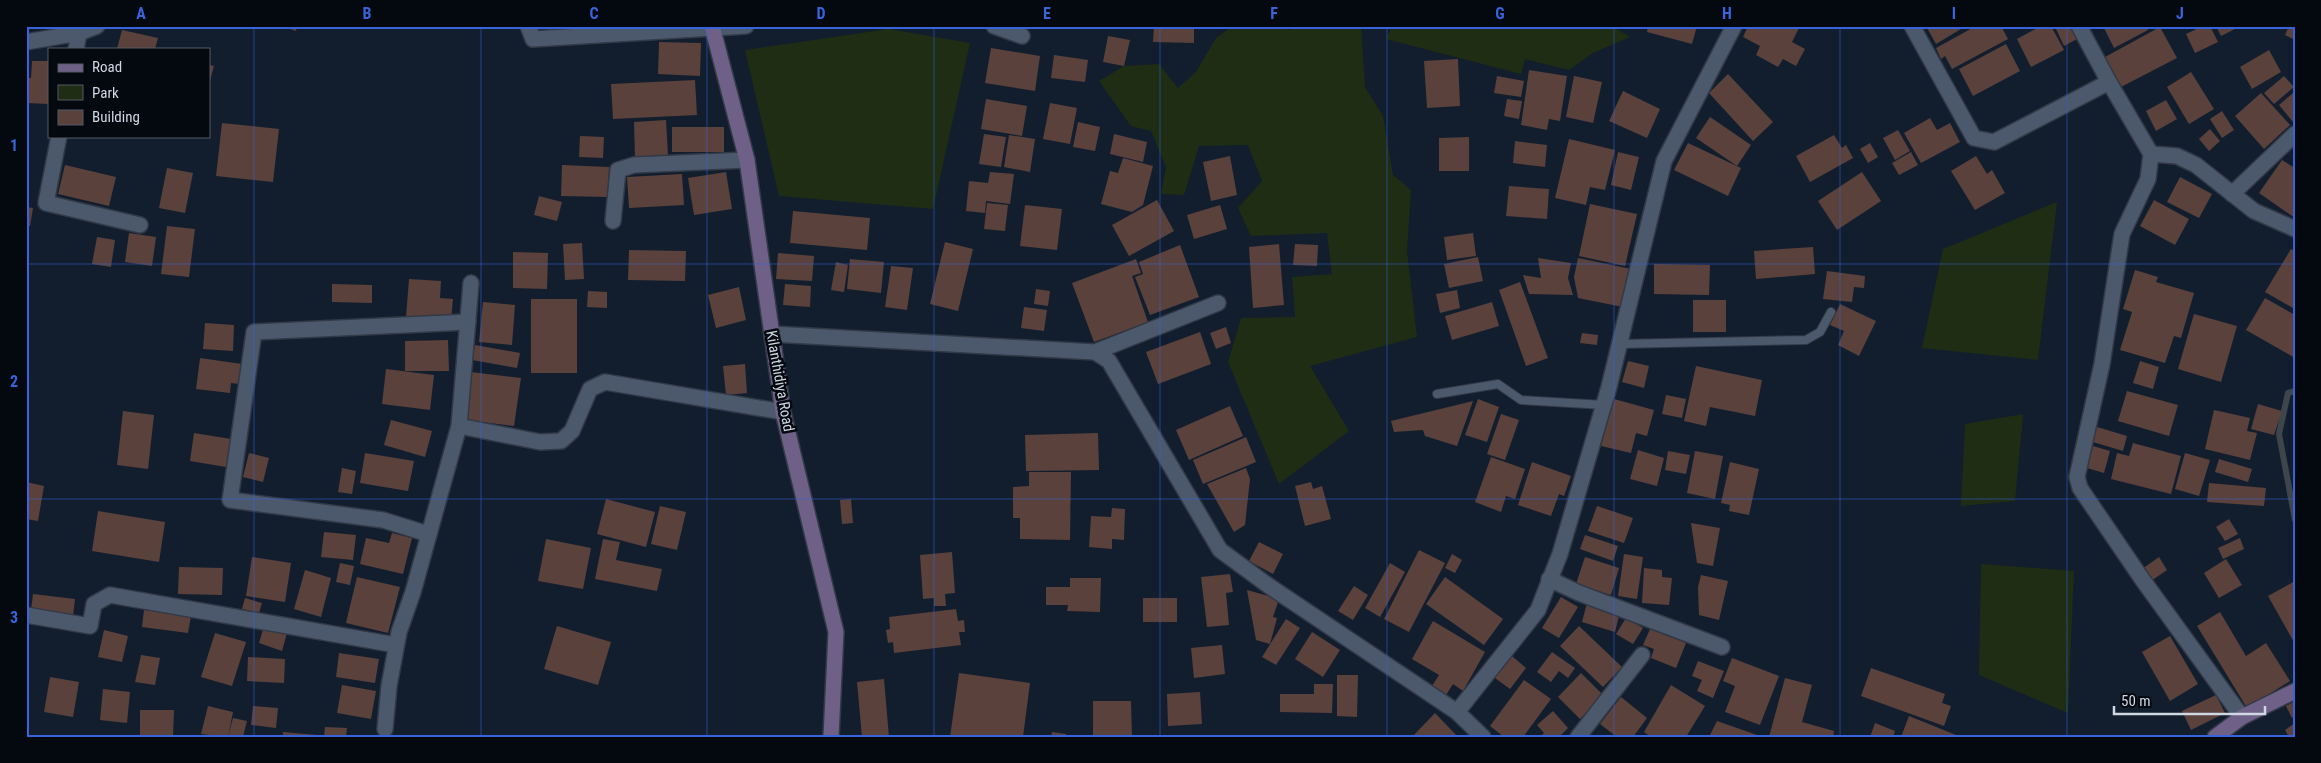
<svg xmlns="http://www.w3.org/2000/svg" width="2321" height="763" viewBox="0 0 2321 763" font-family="'Roboto Condensed',sans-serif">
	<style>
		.green { fill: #1e2d14 }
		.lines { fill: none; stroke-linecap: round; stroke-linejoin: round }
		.stream { stroke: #3e464b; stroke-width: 6 }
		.building { fill: #5a413c }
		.lane-casing { stroke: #323947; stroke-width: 10 }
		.street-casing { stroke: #323947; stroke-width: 18 }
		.secondary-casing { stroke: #323947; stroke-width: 18 }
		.lane { stroke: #4c596d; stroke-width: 8 }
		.street { stroke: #4c596d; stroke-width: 15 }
		.secondary { stroke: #6f6087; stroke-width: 15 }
		.grid { fill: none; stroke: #3863da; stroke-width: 1; stroke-opacity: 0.55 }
		.labels { text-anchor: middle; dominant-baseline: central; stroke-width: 5; stroke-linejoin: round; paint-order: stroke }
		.street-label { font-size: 15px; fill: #cfd7e3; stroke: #04080f }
		.neatline { fill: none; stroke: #3863da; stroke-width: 2 }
		.grid-label { font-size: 16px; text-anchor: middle; font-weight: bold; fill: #3863da }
	</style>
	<rect width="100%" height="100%" fill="#121e2e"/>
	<g class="green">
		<polygon points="1233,26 1283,26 1289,30 1296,26 1361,26 1365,87 1383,116 1393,175 1411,190 1407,251 1417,337 1310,366 1349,431 1279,484 1228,362 1241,318 1295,317 1292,277 1332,274 1327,233 1251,236 1238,208 1262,181 1248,145 1199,146 1184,195 1161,194 1166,167 1151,131 1131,126 1099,81 1124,66 1159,64 1178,88 1196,72 1216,38"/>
		<polygon points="1392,26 1612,26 1630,37 1593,53 1569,70 1525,59 1521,74 1386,39"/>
		<polygon points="889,29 970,43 933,209 779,196 745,50"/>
		<polygon points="2057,202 2038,360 1922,348 1943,249"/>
		<polygon points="2023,414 2015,501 1961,506 1965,424"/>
		<polygon points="1981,564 2074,571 2068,713 1979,675"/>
	</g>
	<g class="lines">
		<polyline class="stream" points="2295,391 2288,393 2279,434 2295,520"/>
	</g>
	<g class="building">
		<polygon points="281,26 297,26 296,31"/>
		<polygon points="1154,26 1194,26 1194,43 1153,42"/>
		<polygon points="1648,26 1697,26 1692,44 1647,32"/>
		<polygon points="1748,26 1800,26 1792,42 1805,49 1796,66 1783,59 1778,67 1756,55 1760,46 1743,37"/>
		<polygon points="1926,26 1966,26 1936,44"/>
		<polygon points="1976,26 2001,26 2008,39 1952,69 1945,56 1941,59 1936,48"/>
		<polygon points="2041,26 2051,26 2064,50 2031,67 2017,39"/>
		<polygon points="2061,26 2073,26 2079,38 2064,46 2056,29"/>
		<polygon points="2103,26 2146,26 2148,30 2114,48"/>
		<polygon points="2203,26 2210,26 2218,42 2195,53 2186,34"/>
		<polygon points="2216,26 2234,26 2235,29 2221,36"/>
		<polygon points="2289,26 2295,26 2295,40 2285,35"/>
		<polygon points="2160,27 2177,58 2121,87 2105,57"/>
		<polygon points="122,30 158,38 155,49 117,49"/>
		<polygon points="1108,36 1130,40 1124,66 1103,62"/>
		<polygon points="659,42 701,43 700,76 658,74"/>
		<polygon points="2006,44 2020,71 1973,96 1959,69"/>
		<polygon points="991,48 1040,56 1035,91 985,83"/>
		<polygon points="2269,50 2281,72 2252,89 2240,67"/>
		<polygon points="1054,55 1088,60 1085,82 1051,78"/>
		<polygon points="1458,59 1460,106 1427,108 1424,61"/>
		<polygon points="32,61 49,61 49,104 26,103 26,78 31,78"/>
		<polygon points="209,65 214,66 209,84"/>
		<polygon points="1529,70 1567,76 1560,121 1549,119 1547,130 1521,125"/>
		<polygon points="2191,72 2214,109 2189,124 2167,87"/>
		<polygon points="1728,74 1773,122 1753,141 1709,93"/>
		<polygon points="1497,76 1524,81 1521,97 1494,93"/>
		<polygon points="1574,76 1602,82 1593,123 1566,117"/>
		<polygon points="2284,76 2294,87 2274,104 2264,93"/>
		<polygon points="695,80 697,115 613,119 611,84"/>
		<polygon points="1623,91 1660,109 1647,138 1609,121"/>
		<polygon points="2294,92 2295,120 2293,122 2279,105"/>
		<polygon points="2261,93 2290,125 2264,149 2235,116"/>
		<polygon points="986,99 1027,106 1022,136 981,129"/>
		<polygon points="1507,99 1522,101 1519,119 1504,116"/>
		<polygon points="2166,100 2177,119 2156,131 2146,111"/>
		<polygon points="1050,103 1077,108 1070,144 1043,139"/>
		<polygon points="2222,111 2234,130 2222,138 2210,119"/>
		<polygon points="1710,117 1751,145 1737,166 1696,138"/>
		<polygon points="1930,118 1937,130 1950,123 1960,142 1921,163 1904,133"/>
		<polygon points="666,120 668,155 635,157 634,122"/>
		<polygon points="1078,122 1100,127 1095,151 1073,147"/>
		<polygon points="222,123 279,129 273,182 216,176"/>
		<rect x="672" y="127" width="52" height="25"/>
		<polygon points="2210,129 2220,141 2209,151 2199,139"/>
		<polygon points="1898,130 1910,151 1895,160 1883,138"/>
		<polygon points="984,134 1006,137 1001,167 979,164"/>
		<polygon points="1114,134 1147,142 1143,162 1110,154"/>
		<polygon points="1009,135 1035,139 1030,172 1004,167"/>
		<polygon points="1834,135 1842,148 1846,145 1853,158 1810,182 1796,156"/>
		<polygon points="580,136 604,137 603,158 579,157"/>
		<polygon points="1469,137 1469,171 1439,171 1439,138"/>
		<polygon points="1569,139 1615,150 1605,190 1590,187 1586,205 1555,198"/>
		<polygon points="1515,141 1547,145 1545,167 1513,163"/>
		<polygon points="1688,143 1741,168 1728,196 1674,170"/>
		<polygon points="1870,143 1878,157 1868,163 1860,149"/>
		<polygon points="1618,152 1639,157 1631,190 1611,185"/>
		<polygon points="1911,152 1918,165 1899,175 1892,163"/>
		<polygon points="1230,156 1237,195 1211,201 1203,162"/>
		<polygon points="1976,156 1987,174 1992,170 2005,193 1975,210 1951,171"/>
		<polygon points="1123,158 1153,166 1143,205 1132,212 1101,204 1110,171 1118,173"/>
		<polygon points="2282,160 2295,168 2295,218 2259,193"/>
		<polygon points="65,165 116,177 109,206 58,194"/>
		<polygon points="562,165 609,167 608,197 561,196"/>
		<polygon points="167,168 193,173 185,213 159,208"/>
		<polygon points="726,172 732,209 694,215 688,178"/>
		<polygon points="990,172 1014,174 1010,204 986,201 985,213 966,211 969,181 988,183"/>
		<polygon points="1862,172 1881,201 1837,230 1818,201"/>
		<polygon points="682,174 684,205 629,208 627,177"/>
		<polygon points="2180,177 2212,194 2199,218 2167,202"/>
		<polygon points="1509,186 1549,189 1547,219 1506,216"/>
		<polygon points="539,196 562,202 557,221 534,215"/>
		<polygon points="1157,200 1174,231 1129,256 1112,225"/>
		<polygon points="2154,200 2189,219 2175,245 2140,226"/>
		<polygon points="987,203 1008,205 1005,231 984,229"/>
		<polygon points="1590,204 1637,214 1625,266 1579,256"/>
		<polygon points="1025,205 1062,209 1057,250 1020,246"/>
		<polygon points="1220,205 1227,229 1194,239 1187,215"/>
		<polygon points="26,207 33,208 30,226 26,226"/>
		<polygon points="793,211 870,218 867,250 790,243"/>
		<polygon points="167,226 195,229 189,277 161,274"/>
		<polygon points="129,233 156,237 152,266 125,262"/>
		<polygon points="1473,233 1476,256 1447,260 1444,237"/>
		<polygon points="97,237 115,240 111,267 92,264"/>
		<polygon points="945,242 973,249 958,311 930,304"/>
		<polygon points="582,243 584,279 565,280 563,244"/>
		<polygon points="1279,244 1284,305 1253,308 1249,247"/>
		<polygon points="1295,244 1318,245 1317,266 1293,265"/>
		<polygon points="1180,245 1199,297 1150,315 1135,277 1143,274 1139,262"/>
		<polygon points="1813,247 1815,274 1756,279 1754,251"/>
		<polygon points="2291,249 2295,251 2293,308 2265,292"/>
		<polygon points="629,250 686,251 685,281 628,280"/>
		<polygon points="513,252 548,253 547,289 513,288"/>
		<polygon points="778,253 814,256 812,281 776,279"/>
		<polygon points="1478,257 1483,281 1449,288 1444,264"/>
		<polygon points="1538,258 1571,263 1568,278 1573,295 1529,294 1523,275 1541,278"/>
		<polygon points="1578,258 1631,269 1623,307 1578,298 1574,277"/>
		<polygon points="850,259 884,262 881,293 847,289"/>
		<polygon points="1136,259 1141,273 1132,276 1148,322 1094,342 1072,283"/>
		<polygon points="836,262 848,265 844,292 831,290"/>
		<polygon points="1654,264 1710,265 1709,295 1654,294"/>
		<polygon points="891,266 913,268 907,310 885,307"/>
		<polygon points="2135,270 2158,277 2156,282 2194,293 2181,338 2174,336 2165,363 2120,350 2132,312 2123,309"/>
		<polygon points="1827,271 1865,276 1864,288 1854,287 1852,302 1823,299"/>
		<polygon points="409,279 441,281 440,298 453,299 451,320 406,317"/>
		<polygon points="1520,282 1548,358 1526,366 1499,290"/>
		<polygon points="332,284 372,285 372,303 332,302"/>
		<polygon points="785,284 811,286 810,307 783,305"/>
		<polygon points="739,287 746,320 716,328 708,295"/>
		<polygon points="1036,289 1050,291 1048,306 1034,304"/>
		<polygon points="1457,290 1460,308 1440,313 1436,294"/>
		<polygon points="588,291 607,292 607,308 587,307"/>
		<polygon points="2265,298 2295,315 2295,358 2246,330"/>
		<rect x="531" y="299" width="46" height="74"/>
		<rect x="1693" y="300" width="33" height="32"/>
		<polygon points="483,302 515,305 512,345 479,342"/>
		<polygon points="1492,302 1499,326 1452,340 1445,316"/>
		<polygon points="1840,304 1876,321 1859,356 1838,345 1844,331 1830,325"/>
		<polygon points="1024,307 1047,310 1044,331 1021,328"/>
		<polygon points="2194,314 2237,326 2221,382 2178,369"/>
		<polygon points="205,323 234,325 233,351 203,349"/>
		<polygon points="1226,327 1231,343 1216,349 1210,333"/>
		<polygon points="1200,332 1211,364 1158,384 1146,352"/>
		<polygon points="1582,333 1598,335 1597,345 1580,343"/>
		<polygon points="448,340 449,371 405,371 405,341"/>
		<polygon points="475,345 520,353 517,368 472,360"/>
		<polygon points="200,358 242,364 239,384 231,383 230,393 196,389"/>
		<polygon points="1628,361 1649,366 1644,388 1622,382"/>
		<polygon points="2140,361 2159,367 2153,389 2133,383"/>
		<polygon points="745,364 747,393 726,395 723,366"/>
		<polygon points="1696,366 1762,380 1755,416 1710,407 1706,426 1684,421"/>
		<polygon points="386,369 434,375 430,410 382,404"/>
		<polygon points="471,372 521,378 514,426 465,420"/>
		<polygon points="2127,391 2178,405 2169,436 2118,421"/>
		<polygon points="1666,395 1686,399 1682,418 1662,414"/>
		<polygon points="1478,399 1499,407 1487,442 1465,435"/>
		<polygon points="1614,399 1654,410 1647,436 1636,433 1631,453 1601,446"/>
		<polygon points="1473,401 1457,446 1425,436 1423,430 1394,432 1391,421"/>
		<polygon points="2258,404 2282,411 2274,435 2251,429"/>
		<polygon points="1230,406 1243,436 1189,460 1176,430"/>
		<polygon points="2214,410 2250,418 2247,431 2257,433 2250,460 2205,449"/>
		<polygon points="123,411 154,415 148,469 117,465"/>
		<polygon points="1501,414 1519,420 1505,460 1487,454"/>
		<polygon points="391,420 432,431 425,457 384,445"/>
		<polygon points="2097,427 2127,436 2123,451 2093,442"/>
		<polygon points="194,433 231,439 226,467 190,461"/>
		<polygon points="1098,433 1099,470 1026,471 1025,435"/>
		<polygon points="1246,437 1256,462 1203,484 1193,460"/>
		<polygon points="2133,443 2181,456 2171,494 2111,479 2117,453 2129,456"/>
		<polygon points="2093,446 2110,451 2104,473 2087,468"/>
		<polygon points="1638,450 1664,458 1657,486 1630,479"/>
		<polygon points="1668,451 1690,455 1686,474 1665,470"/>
		<polygon points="1695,451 1723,456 1715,499 1687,493"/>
		<polygon points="249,453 269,458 263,482 243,477"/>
		<polygon points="365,453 414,461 408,491 360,483"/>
		<polygon points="2185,453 2210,460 2199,496 2175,489"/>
		<polygon points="1491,457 1525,469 1515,499 1506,496 1501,512 1475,502"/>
		<polygon points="2219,459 2252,469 2248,482 2215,472"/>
		<polygon points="1532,462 1571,476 1564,496 1559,494 1551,516 1518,505"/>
		<polygon points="1730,462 1759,469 1749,515 1729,511 1730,505 1721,503"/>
		<polygon points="342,468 356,471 352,494 338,492"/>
		<polygon points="1246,468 1250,479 1245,525 1234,532 1207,484"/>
		<polygon points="1029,472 1071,472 1070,540 1020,539 1020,518 1013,518 1013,487 1029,486"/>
		<polygon points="26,482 44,486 38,521 26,519"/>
		<polygon points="1311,482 1313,489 1322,486 1331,519 1305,526 1295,486"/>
		<polygon points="2209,483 2266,488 2264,506 2207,502"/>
		<polygon points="606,499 655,512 646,547 597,534"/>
		<polygon points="851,499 853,523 842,524 840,500"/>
		<polygon points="660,506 686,512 677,550 651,544"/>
		<polygon points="1597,506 1633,518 1624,543 1588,531"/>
		<polygon points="1112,508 1125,509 1124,540 1112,539 1112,549 1089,547 1091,516 1111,517"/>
		<polygon points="98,511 165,522 159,562 92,551"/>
		<polygon points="2229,519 2238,534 2225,541 2216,527"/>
		<polygon points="1691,523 1720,528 1713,566 1697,563"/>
		<polygon points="324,532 356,535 353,560 321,557"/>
		<polygon points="392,533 412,538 403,574 360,564 366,538 389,543"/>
		<polygon points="1585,535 1618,546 1613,561 1580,549"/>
		<polygon points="2240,538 2244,549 2223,559 2218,548"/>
		<polygon points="546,539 591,548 583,589 538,581"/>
		<polygon points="603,539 620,542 616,560 662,569 657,591 595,579"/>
		<polygon points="1259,542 1283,554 1273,574 1249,561"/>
		<polygon points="1419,550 1445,563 1409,632 1384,619"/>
		<polygon points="952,552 955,593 945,594 946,606 934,606 934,598 923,599 920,555"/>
		<polygon points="1452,554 1462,560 1455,573 1445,568"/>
		<polygon points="1624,554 1643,557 1637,599 1618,596"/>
		<polygon points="252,557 291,563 285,602 246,596"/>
		<polygon points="1585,557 1619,568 1611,595 1576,584"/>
		<polygon points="2159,557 2167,570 2151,581 2142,569"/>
		<polygon points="2226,559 2242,585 2219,598 2204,573"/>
		<polygon points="340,563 354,566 350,585 336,582"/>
		<polygon points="1390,563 1405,572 1380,617 1365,608"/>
		<polygon points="179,567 223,568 222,595 178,594"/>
		<polygon points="1644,568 1662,570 1662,577 1672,578 1669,605 1642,603"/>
		<polygon points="305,570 331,578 321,617 294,609"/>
		<polygon points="1230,574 1233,592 1226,593 1229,625 1207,627 1201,577"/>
		<polygon points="1701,575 1728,581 1719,620 1699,615 1698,587"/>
		<polygon points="357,577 400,587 388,633 346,623"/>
		<polygon points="1445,577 1503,619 1484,645 1426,604"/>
		<polygon points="1070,578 1101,578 1100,612 1067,611 1068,605 1046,605 1046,587 1070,587"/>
		<polygon points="2295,581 2295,644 2268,596"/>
		<polygon points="1354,586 1368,595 1353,620 1338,611"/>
		<polygon points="1247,590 1279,599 1273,617 1277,618 1270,644 1256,640"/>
		<polygon points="33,594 75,599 73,616 31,611"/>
		<polygon points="1561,597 1578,607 1559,638 1542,628"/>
		<polygon points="245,598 262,603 259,613 242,609"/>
		<rect x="1143" y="598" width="34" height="24"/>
		<polygon points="1587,603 1620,612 1615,632 1582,622"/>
		<polygon points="956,609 958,621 964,620 965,632 959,632 961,645 894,653 893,642 888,643 886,630 890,629 889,617"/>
		<polygon points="144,610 191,616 188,633 142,627"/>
		<polygon points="2220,612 2246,656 2266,643 2290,681 2247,708 2197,626"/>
		<polygon points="1626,618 1643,628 1633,644 1616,634"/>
		<polygon points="1286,619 1300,628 1276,665 1262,657"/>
		<polygon points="1433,621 1485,652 1463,691 1453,684 1446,695 1432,686 1439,675 1412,659"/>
		<polygon points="264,626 287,633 282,651 259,643"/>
		<polygon points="557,626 611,642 598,685 544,669"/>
		<polygon points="1579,626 1622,667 1603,687 1560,646"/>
		<polygon points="1650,629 1686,643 1676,668 1651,658 1654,649 1643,645"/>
		<polygon points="104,630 128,636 122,662 98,657"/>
		<polygon points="1312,632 1340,650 1323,677 1295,659"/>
		<polygon points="215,633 246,642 232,686 201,677"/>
		<polygon points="2170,636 2198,684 2170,701 2142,652"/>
		<polygon points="1222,645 1225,674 1194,678 1191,648"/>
		<polygon points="1552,652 1575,668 1568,678 1559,671 1551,682 1537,672"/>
		<polygon points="339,653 379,659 375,683 336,677"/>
		<polygon points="141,655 160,658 155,685 135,682"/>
		<polygon points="1512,656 1526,668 1510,689 1495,678"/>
		<polygon points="248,657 285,659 284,683 247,681"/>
		<polygon points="1732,658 1779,676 1760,725 1725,712 1735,686 1723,681"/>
		<polygon points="1698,661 1724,671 1713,698 1697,691 1702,680 1692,676"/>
		<polygon points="1871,668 1945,694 1942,703 1951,706 1944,726 1861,696"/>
		<polygon points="959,673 1030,683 1023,737 950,737"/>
		<polygon points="1581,673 1603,695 1580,719 1558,697"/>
		<polygon points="1337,675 1358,675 1357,717 1337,716"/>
		<polygon points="50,677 79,682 73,717 44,712"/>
		<polygon points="1785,678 1812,685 1802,722 1834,731 1833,737 1769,737"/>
		<polygon points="884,679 889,737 862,737 857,682"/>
		<polygon points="1524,680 1551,699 1523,737 1504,737 1490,726"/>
		<polygon points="1314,684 1333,684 1332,713 1280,712 1280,694 1314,694"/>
		<polygon points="342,685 376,691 371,719 337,713"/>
		<polygon points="1671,685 1705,706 1686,737 1651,737 1644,732"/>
		<polygon points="103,689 130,692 127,723 100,720"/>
		<polygon points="1200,692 1202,724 1168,726 1167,694"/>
		<polygon points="2216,695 2225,713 2191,730 2182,711"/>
		<polygon points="1621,697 1647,718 1633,737 1617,737 1600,724"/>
		<polygon points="1093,701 1131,701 1132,737 1093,737"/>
		<polygon points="2295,701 2295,716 2292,718 2286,706"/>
		<polygon points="208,706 233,712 228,737 201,734"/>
		<polygon points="253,706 278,708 276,728 251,725"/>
		<polygon points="140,710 174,710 173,737 140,737"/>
		<polygon points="1553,711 1568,728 1559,737 1540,737 1544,733 1537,725"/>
		<polygon points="1435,713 1458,737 1412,737"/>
		<polygon points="1909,716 1961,737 1901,737"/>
		<polygon points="233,718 247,721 243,737 228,736"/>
		<polygon points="1717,721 1757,735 1709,737"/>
		<polygon points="1875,723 1895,731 1893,737 1870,737"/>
		<polygon points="2295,723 2295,737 2289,737 2285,730"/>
		<polygon points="325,727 347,728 346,737 324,737"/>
		<polygon points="283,732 317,735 317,737 283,737"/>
		<polygon points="1052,732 1066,734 1066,737 1051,737"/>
	</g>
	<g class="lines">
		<defs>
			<g id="lane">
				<polyline points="1620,344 1806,340 1820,332 1831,312"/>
				<polyline points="1437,394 1498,384 1521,400 1604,405"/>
			</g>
			<g id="street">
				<polyline points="528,26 533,39 746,26"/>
				<polyline points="994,26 1022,36"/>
				<polyline points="1912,26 1974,138 1994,142 2109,82"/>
				<polyline points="2079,26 2109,82 2151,154 2148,179 2122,234 2102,364 2077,477 2080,488 2142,579 2242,717"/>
				<polyline points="26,42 79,33 97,26"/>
				<polyline points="76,49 79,33"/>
				<polyline points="59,136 46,203 140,225"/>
				<polyline points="2151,154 2177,156 2196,165 2254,211 2295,229"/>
				<polyline points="2232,194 2295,134"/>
				<polyline points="613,221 618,170 634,165 747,160"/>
				<polyline points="772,334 1095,352 1109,361 1220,550 1269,586 1457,712 1483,737"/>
				<polyline points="1095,352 1218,303"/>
				<polyline points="459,426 540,442 561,441 572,431 590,389 605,382 783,412"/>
				<polyline points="428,534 383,520 230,500 254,332 468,322"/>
				<polyline points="1549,579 1579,593 1722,647"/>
				<polyline points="26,615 90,626 94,604 110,595 396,645"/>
				<polyline points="1457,712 1538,610 1560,554 1609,387 1664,161 1734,26"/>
				<polyline points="385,729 389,686 399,632 413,592 459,426 471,283"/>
				<polyline points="1578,737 1642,655"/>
			</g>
			<g id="secondary">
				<polyline points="712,26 747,160 783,412 836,632 831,737"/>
				<polyline points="2215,737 2242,717 2295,691"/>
			</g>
		</defs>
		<use href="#lane" class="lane-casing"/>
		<use href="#street" class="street-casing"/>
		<use href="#secondary" class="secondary-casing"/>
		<use href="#lane" class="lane"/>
		<use href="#street" class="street"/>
		<use href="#secondary" class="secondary"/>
	</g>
	<path class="grid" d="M254 26V737M481 26V737M707 26V737M934 26V737M1160 26V737M1387 26V737M1614 26V737M1840 26V737M2067 26V737M26 264H2295M26 499H2295"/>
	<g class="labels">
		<g class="street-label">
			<text transform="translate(780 381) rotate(80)">Kilanthidiya Road</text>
		</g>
	</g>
	<rect width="2321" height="763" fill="none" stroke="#04080f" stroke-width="55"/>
	<rect x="48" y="48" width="162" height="90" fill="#04080f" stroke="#555b64"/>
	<rect x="58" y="64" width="25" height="8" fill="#6f6087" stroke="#555b64"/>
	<text x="92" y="72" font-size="15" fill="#cfd7e3">Road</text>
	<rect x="58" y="85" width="25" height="15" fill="#1e2d14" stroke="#555b64"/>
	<text x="92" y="98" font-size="15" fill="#cfd7e3">Park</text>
	<rect x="58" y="110" width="25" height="15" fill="#5a413c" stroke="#555b64"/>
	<text x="92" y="122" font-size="15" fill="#cfd7e3">Building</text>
	<path d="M2114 706v8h151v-8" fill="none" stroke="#cfd7e3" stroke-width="2.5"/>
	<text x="2121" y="706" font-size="15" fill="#cfd7e3" stroke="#04080f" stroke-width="4" paint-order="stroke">50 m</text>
	<rect x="28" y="28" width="2266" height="708" class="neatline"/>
	<g class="grid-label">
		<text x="141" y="19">A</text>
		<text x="367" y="19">B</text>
		<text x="594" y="19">C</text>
		<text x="821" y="19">D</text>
		<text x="1047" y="19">E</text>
		<text x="1274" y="19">F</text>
		<text x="1500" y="19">G</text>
		<text x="1727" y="19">H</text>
		<text x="1954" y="19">I</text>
		<text x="2180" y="19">J</text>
		<text x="14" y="151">1</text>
		<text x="14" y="387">2</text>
		<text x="14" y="623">3</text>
	</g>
</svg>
